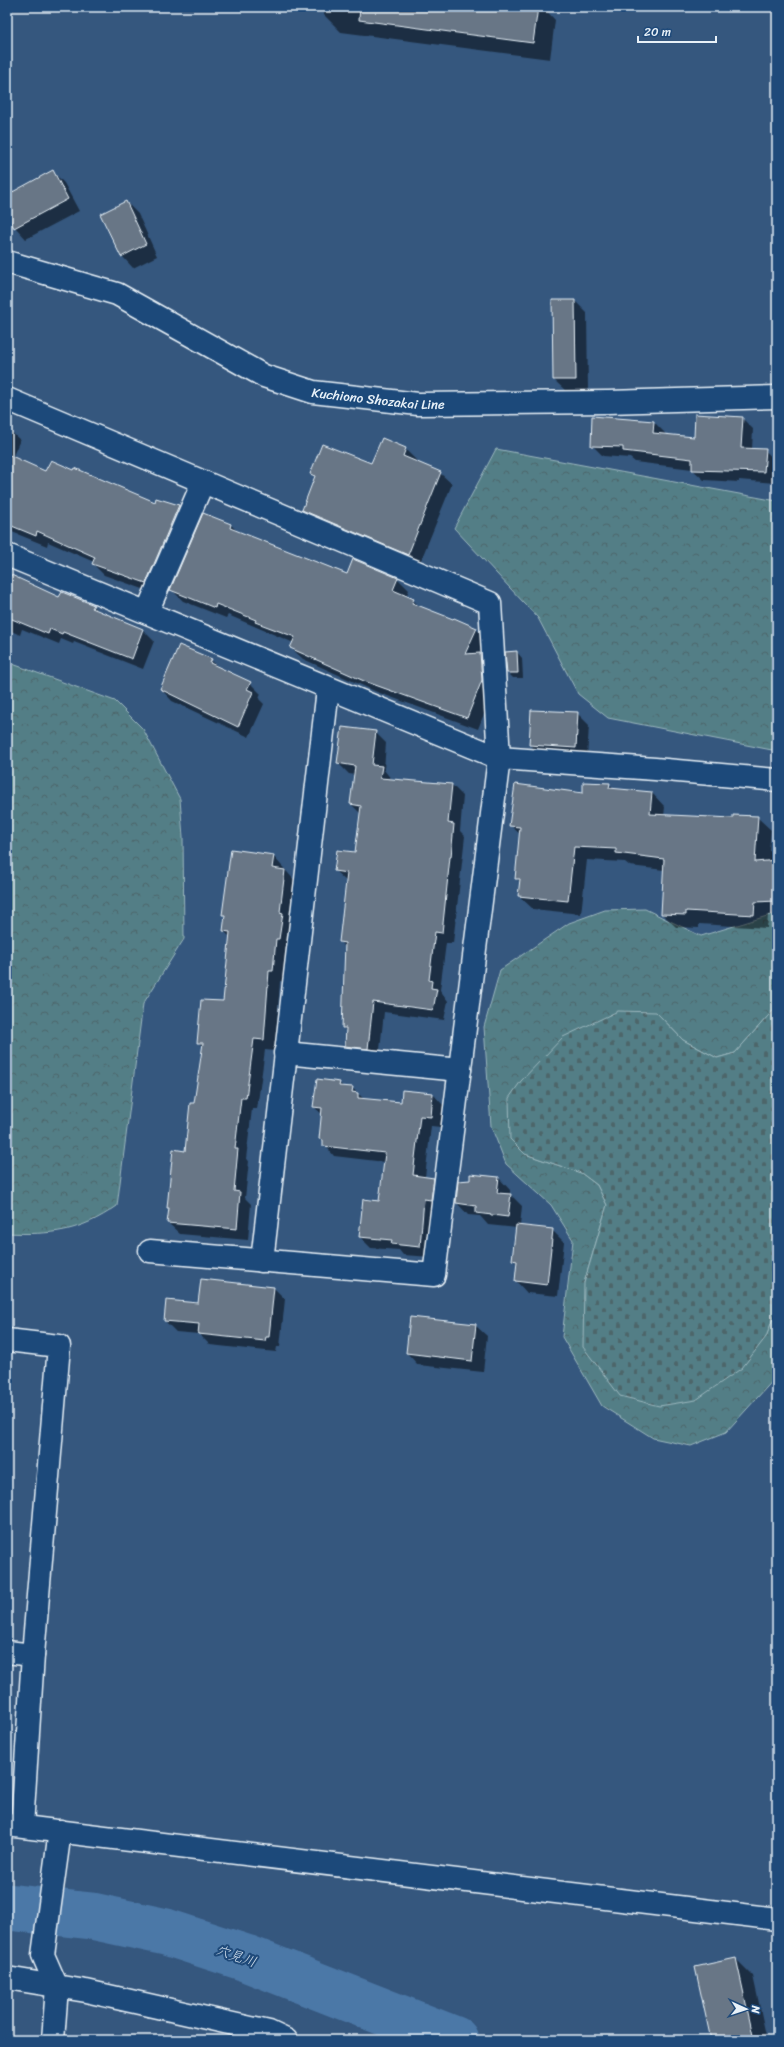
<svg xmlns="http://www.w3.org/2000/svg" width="784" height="2047" viewBox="0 0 784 2047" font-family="Sriracha,'Klee One',sans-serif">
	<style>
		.forest { fill: url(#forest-crowns); stroke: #9db8bf }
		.cemetery { fill: url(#cemetery-stones); stroke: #9db8bf }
		.shadow { fill: #0007 }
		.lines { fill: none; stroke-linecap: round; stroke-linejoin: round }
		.river { stroke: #4c78a7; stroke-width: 47 }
		.building { fill: #677686; stroke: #e8f1f8 }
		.minor-casing { stroke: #e8f1f8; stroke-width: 25 }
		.secondary-casing { stroke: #e8f1f8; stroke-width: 25 }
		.minor { stroke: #1f4a7a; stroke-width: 22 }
		.secondary { stroke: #1f4a7a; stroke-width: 22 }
		.labels { text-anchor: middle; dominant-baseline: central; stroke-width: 4; stroke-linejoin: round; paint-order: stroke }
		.street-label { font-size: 13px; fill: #e8f1f8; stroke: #1f4a7a }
		.water-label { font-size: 14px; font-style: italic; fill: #d1dfec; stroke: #1f4a7a }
	</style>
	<defs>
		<pattern id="forest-crowns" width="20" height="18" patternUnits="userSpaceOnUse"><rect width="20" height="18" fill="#527e86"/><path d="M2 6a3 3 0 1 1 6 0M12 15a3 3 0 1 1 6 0" fill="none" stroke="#4d666b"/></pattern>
		<pattern id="cemetery-stones" width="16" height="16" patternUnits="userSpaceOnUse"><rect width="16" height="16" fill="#527e86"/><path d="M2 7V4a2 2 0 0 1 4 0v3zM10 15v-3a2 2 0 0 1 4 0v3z" fill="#4d666b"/></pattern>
	</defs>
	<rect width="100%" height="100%" fill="#35577e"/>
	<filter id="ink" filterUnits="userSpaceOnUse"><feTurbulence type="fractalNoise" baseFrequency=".025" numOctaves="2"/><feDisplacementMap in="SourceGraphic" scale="8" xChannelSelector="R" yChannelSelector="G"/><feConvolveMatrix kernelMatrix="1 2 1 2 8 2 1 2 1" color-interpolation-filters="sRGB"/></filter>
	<g filter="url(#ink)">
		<g class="forest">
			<polygon points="496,449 777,501 777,751 608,718 578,694 538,618 454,528"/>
			<path d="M7 662 115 701 143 729 180 799 183 837 184 939 143 1004 117 1206C80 1232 51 1235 7 1233Z"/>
			<polygon points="645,909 701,936 777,913 777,1006 735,1053 717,1058 683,1040 656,1012 525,1154 581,1173 597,1185 607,1205 584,1283 766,1337 777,1307 777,1376 726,1432 691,1446 653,1438 602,1406 562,1337 573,1240 551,1205 506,1164 491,1126 484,1027 500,970 569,923 605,910"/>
		</g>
		<polygon class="cemetery" points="777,1006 777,1307 766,1337 742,1368 696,1400 659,1406 620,1396 583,1347 584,1283 607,1205 597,1185 581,1173 525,1154 510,1139 509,1098 521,1081 563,1037 618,1011 656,1012 683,1040 717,1058 735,1053"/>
		<g class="shadow">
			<polygon points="325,7 543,7 555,20 550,59 341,32 324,15"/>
			<polygon points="53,172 64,183 79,211 26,239 15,227 7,212 7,196"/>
			<polygon points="126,202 138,214 157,256 133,268 122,256"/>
			<polygon points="575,301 587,313 588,391 566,391 554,380"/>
			<polygon points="742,418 753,429 752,450 765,450 776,462 775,483 739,480 739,482 704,480 692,469 635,462 630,458 603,456 592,445 654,422 665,433 665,435 694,438"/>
			<polygon points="7,428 20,440 12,458 45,472 156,503 157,499 179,506 190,517 157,594 104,575 93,564 94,562 48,542 47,546 7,530"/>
			<polygon points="405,449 417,461 416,463 440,473 452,484 419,565 315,521 303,510 316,478 311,474 372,465"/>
			<polygon points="231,525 239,533 348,576 398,579 409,590 406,597 413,600 421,608 476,629 488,640 481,655 491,665 493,691 478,729 377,692 303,659 291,648 294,643 228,615 226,618 183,601 171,589"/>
			<polygon points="7,574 60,599 93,606 100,613 143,630 154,641 143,669 74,642 73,644 61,639 59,644 22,629 20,635 7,629"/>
			<polygon points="517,652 522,658 523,678 513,678 508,673"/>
			<polygon points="211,660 220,669 250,683 261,694 259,699 264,704 249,737 172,701 161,689"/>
			<polygon points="577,713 589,725 587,759 541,756 530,745"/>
			<polygon points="375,732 386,743 384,770 392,780 452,785 463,796 460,831 465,836 453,943 446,943 440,990 448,1001 444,1020 384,1012 379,1059 357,1057 346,1046 347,1032 343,1028 346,948 340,942 347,882 335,871 356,853 361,814 351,804 355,775 349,774 338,763"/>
			<polygon points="609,784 615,790 652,793 665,807 664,816 734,820 757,817 771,830 769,851 777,850 777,915 768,915 767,928 699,924 699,928 676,927 662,914 664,870 630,866 625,862 587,860 581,914 533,909 519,896 521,883 516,878 521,835 510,825"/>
			<polygon points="273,856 296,882 284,982 280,981 275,1051 265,1050 257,1109 252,1109 246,1159 249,1161 245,1198 251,1204 248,1240 180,1234 168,1223 170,1209 168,1207 186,1152 203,1047 198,1042 224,1002 230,937 224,931 226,917 223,914"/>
			<polygon points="339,1083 344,1087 352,1088 364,1099 402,1104 433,1094 443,1105 441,1127 431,1126 425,1177 433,1179 444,1189 431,1257 403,1255 399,1250 371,1248 360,1237 380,1202 385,1162 334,1156 320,1139 322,1114 314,1107"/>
			<polygon points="499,1178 510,1190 510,1194 522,1206 520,1226 552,1230 564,1242 558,1296 527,1293 516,1281 517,1264 514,1260 517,1228 488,1225 480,1216 468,1215 457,1203 459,1182"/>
			<polygon points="202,1281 274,1288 285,1299 280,1347 277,1347 276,1352 210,1345 199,1334 176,1332 165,1321 199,1304"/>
			<polygon points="411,1318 475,1325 487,1336 483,1372 418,1365 407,1353"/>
			<polygon points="736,1959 753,1976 767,2040 712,2040"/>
		</g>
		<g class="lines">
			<polyline class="river" points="7,1907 92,1916 166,1932 246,1958 455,2040"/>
		</g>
		<g class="building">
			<polygon points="360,7 538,7 533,43 359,20"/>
			<polygon points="53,170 68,199 14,228 7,214 7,195"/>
			<polygon points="126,201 146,244 121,257 100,214"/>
			<polygon points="552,300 575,300 576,380 553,380"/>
			<polygon points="695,414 743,417 741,448 766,449 764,472 692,470 692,459 623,451 623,447 591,446 592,416 654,421 653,433 694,437"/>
			<polygon points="382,438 406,448 403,456 441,472 408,555 302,510 315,476 310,474 322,444 371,463"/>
			<polygon points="7,454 45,471 51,460 74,470 75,468 155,502 156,498 179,505 146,583 92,564 95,557 37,531 36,536 7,524"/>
			<polygon points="203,513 231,524 230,528 347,574 353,559 398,578 393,590 414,599 412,603 453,619 454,618 477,628 465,654 480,653 482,680 467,718 364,681 290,648 295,637 255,622 256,620 216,604 215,608 170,590"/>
			<polygon points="7,573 59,597 62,592 94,605 92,608 143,629 132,659 63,632 62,634 50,629 48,634 7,617"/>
			<polygon points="179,645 212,659 210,663 251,682 247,689 253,692 238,727 160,689"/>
			<polygon points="517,651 518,673 507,673 505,652"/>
			<polygon points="531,710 578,712 576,748 529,745"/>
			<polygon points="342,727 376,731 372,765 382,766 380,778 452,784 448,823 454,824 451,857 450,857 442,933 435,932 429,980 432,981 431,988 437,989 433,1010 373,1002 368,1049 345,1046 346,1028 342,1028 345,943 339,942 347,873 334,871 337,850 355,852 361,806 350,804 355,766 337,763"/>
			<polygon points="583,782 610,783 609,788 652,792 650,814 733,818 733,815 758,816 755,862 777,860 777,901 755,902 754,915 686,911 686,915 661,914 664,859 616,853 616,849 574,847 568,901 518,896 520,879 515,879 520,827 509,826 515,784 583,793"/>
			<polygon points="231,849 274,855 272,868 285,870 280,912 283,913 279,939 276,939 273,971 269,971 264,1040 254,1039 246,1098 241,1098 235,1149 238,1149 234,1191 240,1192 237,1229 167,1223 169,1208 167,1208 173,1149 185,1151 190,1103 194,1103 203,1043 197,1043 201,1000 223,1001 230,932 223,931 225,915 222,915"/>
			<polygon points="317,1079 340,1082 339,1086 353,1087 352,1092 358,1093 358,1098 401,1102 402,1090 433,1093 431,1117 420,1116 413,1175 434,1178 431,1200 424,1199 420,1247 391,1244 392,1240 359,1237 363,1199 379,1201 385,1153 323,1146 323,1140 319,1139 322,1108 313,1107"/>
			<polygon points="470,1174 499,1177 497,1193 511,1194 508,1217 476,1213 476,1206 456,1203 458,1181 470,1180"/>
			<polygon points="516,1225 553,1229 547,1285 515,1281 517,1261 512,1260"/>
			<polygon points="201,1279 274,1287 269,1337 266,1337 265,1341 198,1334 199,1324 164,1321 166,1300 198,1303"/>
			<polygon points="410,1317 476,1324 472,1361 406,1353"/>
			<polygon points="736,1958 754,2040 711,2040 695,1967"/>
		</g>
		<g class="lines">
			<defs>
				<g id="minor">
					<polyline points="7,399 490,603 499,758 434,1275 150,1251"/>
					<polyline points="7,555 499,758 655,769 777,780"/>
					<polyline points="147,612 203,482"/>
					<polyline points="285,1053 460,1070"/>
					<polyline points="262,1261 328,689"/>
					<polyline points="7,1340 59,1346 33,1655 22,1826"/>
					<polyline points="7,1652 33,1655"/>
					<polyline points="7,1825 777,1919"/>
					<polyline points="7,1978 86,1991 269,2032 286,2040"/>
					<polyline points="53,2040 57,1987 43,1955 60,1831"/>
				</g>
				<g id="secondary">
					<path id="s1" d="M7 262 117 294 264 376 313 392 418 404 608 402 777 397"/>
				</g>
			</defs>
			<use href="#minor" class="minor-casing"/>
			<use href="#secondary" class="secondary-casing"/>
			<use href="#minor" class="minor"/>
			<use href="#secondary" class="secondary"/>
		</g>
	</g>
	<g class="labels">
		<g class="street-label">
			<text stroke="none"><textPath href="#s1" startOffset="400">Kuchiono Shozakai Line</textPath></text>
		</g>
		<g class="water-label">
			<text transform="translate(236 1956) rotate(19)">穴見川</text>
		</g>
	</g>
	<rect width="784" height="2047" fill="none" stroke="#1f4a7a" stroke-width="24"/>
	<rect x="12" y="12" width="760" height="2023" fill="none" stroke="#e8f1f8" stroke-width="1.5" filter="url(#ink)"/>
	<g transform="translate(746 2009) rotate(93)" stroke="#1f4a7a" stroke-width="3" paint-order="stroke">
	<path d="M0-3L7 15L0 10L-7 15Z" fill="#e8f1f8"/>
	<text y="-6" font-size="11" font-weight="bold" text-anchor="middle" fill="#e8f1f8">N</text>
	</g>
	<path d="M638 36v6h78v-6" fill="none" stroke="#e8f1f8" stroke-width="2"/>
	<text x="644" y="36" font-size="12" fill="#e8f1f8" stroke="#1f4a7a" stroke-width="3" paint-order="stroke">20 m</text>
</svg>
